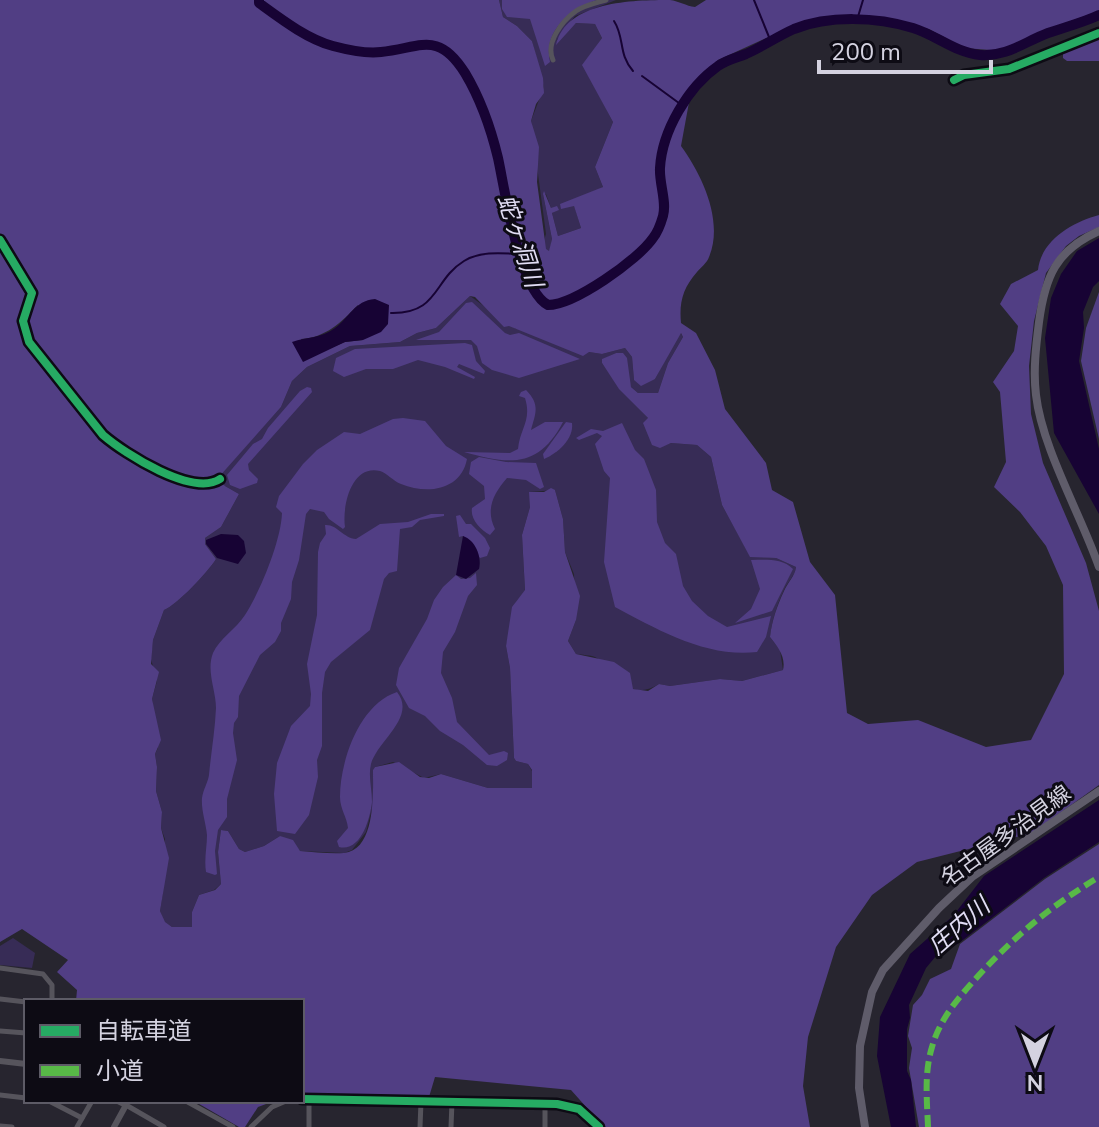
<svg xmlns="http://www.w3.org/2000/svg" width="1099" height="1127" viewBox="0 0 1099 1127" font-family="'Nunito Sans','Noto Sans JP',sans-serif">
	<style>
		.green { fill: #372c56 }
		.forest { fill: #513e84; fill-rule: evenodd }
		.water { fill: #170334 }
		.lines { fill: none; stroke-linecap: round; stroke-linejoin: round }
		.stream { stroke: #170334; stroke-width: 2 }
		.river { stroke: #170334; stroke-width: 10 }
		.minor { stroke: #56545c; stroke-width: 5 }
		.tertiary { stroke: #56545c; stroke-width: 6 }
		.primary { stroke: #5f5c6a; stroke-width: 8 }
		.quiet { stroke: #58b947; stroke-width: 6; stroke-dasharray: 12 6; stroke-linecap: butt }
		.cycleway-casing { stroke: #0d0b14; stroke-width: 13 }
		.cycleway { stroke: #26ab63; stroke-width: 8 }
		.labels { text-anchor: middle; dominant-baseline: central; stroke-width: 6; stroke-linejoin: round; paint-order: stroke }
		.street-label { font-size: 22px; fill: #d4d2e0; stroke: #0d0b14 }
		.water-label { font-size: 24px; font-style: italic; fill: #e1ddf4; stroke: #0d0b14 }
	</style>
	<rect width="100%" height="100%" fill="#27252f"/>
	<g class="green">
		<path d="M499 0H616L575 16 556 41 576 23 595 24 602 38 583 65 613 122 595 167 603 187 574 205 581 228 558 236 552 213 558 210 551 208 546 194H543L552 239 550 251 589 352 602 354 625 348 632 357 634 380 655 379 680 332 683 337 668 363 658 393H638L631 387 616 353 603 359 602 363 620 389 648 418 660 447 671 443 697 445 711 457 722 505 750 556 776 558 796 567C795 576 788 581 784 590 777 605 772 620 770 637L780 650 783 670 742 681 720 679 670 686 659 684C626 704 620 670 595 657 590 655 582 655 576 654L568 641 576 620 574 574 565 552 563 519 555 490 530 492V507L522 535 525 591 516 602 506 646 510 668 514 758 516 761 528 764 532 771V789L488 788 441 774 424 778 393 762 375 767 373 771V805L366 832 352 850 344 853 300 851 280 836 264 846 245 852 239 849 228 831 221 830 218 852 221 884 214 890 199 895 192 912V927H172L164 922 160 911 163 892 165 839 161 828 162 812 156 791 157 767 155 754 158 748 152 699 157 681 151 659 153 640 164 610C177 605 208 572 216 559L205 544V538L221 527 239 494 225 486 217 478 281 407 292 381 307 367 350 346 400 342 417 333 436 328 470 296 516 329 546 234 531 121 544 87 532 41 517 26 503 17Z"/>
		<polygon points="13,938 35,953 32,968 0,965 0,946"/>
	</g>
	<g class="forest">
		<path d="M0 0H499L503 17 517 26 532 41 543 78 544 93 536 104 531 121 539 147 537 182 546 249 549 251 552 239 543 194 544 191 551 208 557 206 559 210 552 213 558 236 581 228 574 206 561 209 560 204 603 187 595 167 613 122 582 65 602 38 595 24 576 23 556 45C566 1 633 0 670 0 679 1 686 6 695 7L706 0H1099V11L1040 32 1004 51 964 48 929 29 886 20 844 16 799 23 718 60 692 86 681 146C702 175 724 221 709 257 707 263 701 267 697 272 683 288 679 302 681 323L696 333 715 370 725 409 766 463 772 490 793 502 810 562 835 595 847 713 868 724 918 720 986 747 1031 740 1064 674 1063 585 1046 546 1020 512 994 487 1006 462 1000 392 993 382 1014 351 1018 326 1000 304 1011 284 1038 270C1041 240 1073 222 1099 215V227L1079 236 1066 246 1046 273 1034 321 1029 366 1031 414 1043 463 1086 563 1099 611V785L1032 833 917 862 872 895 836 947 808 1037 803 1086 810 1127H604L571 1090 435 1077 429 1097 302 1096V1001H76L77 990 57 972 68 960 22 929 0 942ZM470 296 475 297 504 327 509 326 583 356 589 352 602 354 625 348 632 357 634 380 641 386 655 379 681 333 683 337 668 363 658 393H638L631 387 627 358 623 353H616L602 359V363L619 389 648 418 643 423 652 445 660 448 671 443 697 445 711 457 722 505 750 557 776 558 796 567C795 576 788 582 784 591 777 606 772 620 770 637 778 647 786 657 783 670L742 681 720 679 670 686 659 684 648 691 633 689 630 673 614 662 576 654 568 641 576 620 580 596 565 552 563 519 555 490 551 488 544 492H529L530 507 522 535 525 590 512 607 506 646 510 668 514 758 516 761 528 764 532 770V788H488L441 774 429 778 420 777 399 762 375 767 373 770C373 792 376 850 344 853 330 854 314 852 300 851L293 840 280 836 264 846 245 852 239 849 228 831 221 830 218 852 221 884 215 890 199 895 192 912V927H172L165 922 160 911 169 858 161 828 162 812 156 791 157 767 155 754 161 740 152 699 159 672 151 664 153 640 164 610C177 605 208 572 216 559L205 544V538L221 527 239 494 225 486 218 478 281 407 292 381 307 367 350 346 400 342 417 333 436 328ZM358 305 363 340 345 342 309 357 301 339C327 337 340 323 358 305Z"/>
		<path d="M502 0H597C570 9 543 31 550 62L545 66 530 19 507 17 502 9Z"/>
		<polygon points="1099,36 1099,61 1067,61 1063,58 1063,51"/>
		<polygon points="1099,292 1099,439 1081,361 1086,328"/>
		<polygon points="472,302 505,333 510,335 519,333 580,359 519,378 492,370 482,363 477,346 471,340 416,340 439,332 466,303"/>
		<polygon points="465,343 472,345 476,361 485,371 484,374 459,364 457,367 475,377 474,379 445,367 418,360 393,369 366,369 344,377 333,371 336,358 355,349"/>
		<polygon points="307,387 311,388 312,392 248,464 249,470 258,479 257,483 240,489 230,485 227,475 253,444 262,439 268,428 300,391"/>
		<path d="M526 390C541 405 535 414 531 430L545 422H563C539 468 510 465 464 452L510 453 518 449C520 428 532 421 525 398L519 396 521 392Z"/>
		<path d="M403 418 425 421 446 446 467 459C461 490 428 495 401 484 393 481 387 473 380 471 351 464 342 507 345 527L343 529 329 519 324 512 310 509 306 514 299 560 292 582 291 599 281 623V631L275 642 260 655 239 696 238 717 234 723 233 733 237 760 227 799V817L218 830 215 851 217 874 215 875 206 872C204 859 207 847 207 835 206 823 201 810 202 798 203 790 208 782 209 775 211 753 215 731 216 708 216 690 206 671 213 653 219 639 236 629 245 615 260 592 281 541 282 513L276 507 279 496 303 464 317 450 344 432 360 434 393 419Z"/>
		<path d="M566 422 572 423C574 439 558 453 544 459L543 454Z"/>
		<path d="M622 423 635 450 644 459 656 490 657 522 665 543 676 554 683 586 692 601 708 616 727 627 771 616 766 637 757 652C707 658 658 630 615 607L604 562 610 478 604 471 595 444 602 436 597 433 579 440 576 438 591 429 603 431Z"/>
		<path d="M479 457 506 462 536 463 544 487 540 489 526 480 507 478C494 493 485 509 495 529L490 535C480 530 470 519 472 508L485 499 484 486 469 474 471 462Z"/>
		<path d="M431 514H444V516L420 520 412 527 400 529 397 571 389 573 384 579 370 630 331 662 325 672 322 693V746L317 760 318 777 309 815 295 834 277 831 274 794 277 763 291 726 310 706 311 694 307 664 317 615 318 552 320 543 326 534 325 525C337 524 343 538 356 539L380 524 408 522Z"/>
		<polygon points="460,515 466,524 471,524 485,538 490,548 487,556 480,558 463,536 459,537 456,516"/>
		<path d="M751 560C766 560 782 558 793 569L772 611 735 623 751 609 760 589Z"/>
		<polygon points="476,573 477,585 468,596 455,632 443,652 441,673 452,698 457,722 489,755 504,751 508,753 507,760 497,766 487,765 463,745 440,731 425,716 409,708 396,685 399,668 427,619 434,600 443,587 456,575 461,579 470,578"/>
		<path d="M397 692C417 717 377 741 371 764 368 776 372 789 372 802 370 819 361 852 339 847L337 841 348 828C347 817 340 809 340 797 340 760 360 704 397 692Z"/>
		<polygon points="1099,844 1099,1127 919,1127 909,1068 912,1048 908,1036 913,1005 922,995 930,979 951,969 960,944 1045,879"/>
		<polygon points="194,1101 274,1101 258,1107 245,1127 239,1127"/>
	</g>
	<g class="water">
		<polygon points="1099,238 1099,281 1093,287 1083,312 1084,328 1079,361 1099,449 1099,514 1054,433 1045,338 1051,298 1061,274 1077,251"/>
		<path d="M375 299 389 305 388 324 381 332 363 340 345 342 303 362 292 342C307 337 322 338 335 328 350 317 354 301 375 299Z"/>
		<polygon points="221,534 238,535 244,541 246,553 238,564 217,558 206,544 206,540"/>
		<path d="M463 536C475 540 482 556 479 569L466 579 456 575Z"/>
		<polygon points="1099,800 1099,842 1044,878 959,943 936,956 926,968 909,1005 910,1018 907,1029 907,1071 911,1080 916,1127 891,1127 877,1056 880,1017 910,954 953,916 984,876"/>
	</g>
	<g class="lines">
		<g class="stream">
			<polyline points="754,0 771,42"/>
			<polyline points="857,20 863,0"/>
			<path d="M614 21C625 38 618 54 633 71"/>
			<polyline points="642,76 683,106"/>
			<path d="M391 313C439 314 433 280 464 261 480 251 501 253 519 254"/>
		</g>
		<path class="river" d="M259 0V3C281 19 307 39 333 46 348 50 365 54 381 52 421 48 438 30 465 73 480 98 491 129 498 158 505 190 519 290 548 305 574 305 638 260 653 238 657 233 661 223 663 216 667 202 659 183 660 168 662 131 688 87 718 66 726 60 736 58 746 54 762 47 778 36 794 29 829 15 877 17 913 28 936 35 956 53 980 55 1007 57 1024 42 1048 33 1065 27 1082 23 1099 15"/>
		<g class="minor">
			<path d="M553 60C545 43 562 21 576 11 585 5 596 3 606 0"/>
			<polyline points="954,80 964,75 1009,69 1099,33"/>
			<path d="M0 240 32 293 23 321 29 342 103 435C125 454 193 497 220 479"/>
			<polyline points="0,968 43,974 52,985 52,1001"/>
			<polyline points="0,999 26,1002"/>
			<polyline points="0,1031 26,1033"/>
			<polyline points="0,1095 26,1098"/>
			<polyline points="302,1099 557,1104 579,1109 599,1127"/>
			<polyline points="309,1099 309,1127"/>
			<polyline points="49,1101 82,1118"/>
			<polyline points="128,1101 126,1105 164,1127"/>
			<polyline points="186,1101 233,1127"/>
			<polyline points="0,1126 12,1127"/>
			<polyline points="77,1127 92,1101"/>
			<polyline points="251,1127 272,1107 286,1101"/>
			<polyline points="420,1127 421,1102"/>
			<polyline points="451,1127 452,1102"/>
			<polyline points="545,1127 545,1103"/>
		</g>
		<g class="tertiary">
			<polyline points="0,1061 26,1064"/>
			<polyline points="114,1127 126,1105 118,1101"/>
		</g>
		<g class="primary">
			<path d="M1099 231C1056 250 1045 277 1039 322 1036 346 1033 371 1036 395 1042 448 1081 515 1099 567"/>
			<polyline points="865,1127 859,1088 860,1046 872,992 883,970 939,908 972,877 1099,791"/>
		</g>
		<path class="quiet" d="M928 1127C927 1100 924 1073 932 1047 940 1018 960 996 979 975 1017 934 1051 906 1099 877"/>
		<defs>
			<g id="cycleway">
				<polyline points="954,80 964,75 1009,69 1099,33"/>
				<path d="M0 240 32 293 23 321 29 342 103 435C125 454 193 497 220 479"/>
				<polyline points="302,1099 557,1104 579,1109 599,1127"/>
			</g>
		</defs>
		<use href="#cycleway" class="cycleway-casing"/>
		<use href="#cycleway" class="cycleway"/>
	</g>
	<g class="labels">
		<g class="street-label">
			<text transform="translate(1006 836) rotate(-36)">名古屋多治見線</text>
		</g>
		<g class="water-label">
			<text transform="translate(520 241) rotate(72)">蛇ヶ洞川</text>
			<text transform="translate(959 926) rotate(-41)">庄内川</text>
		</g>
	</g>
	<rect x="24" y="999" width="280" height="104" fill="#0d0b14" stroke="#5d5b66" stroke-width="2"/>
	<rect x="40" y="1025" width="40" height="12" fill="#26ab63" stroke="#5d5b66" stroke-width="2"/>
	<text x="96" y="1039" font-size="24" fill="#d4d2e0">自転車道</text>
	<rect x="40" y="1065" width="40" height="12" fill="#58b947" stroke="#5d5b66" stroke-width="2"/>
	<text x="96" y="1079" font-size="24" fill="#d4d2e0">小道</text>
	<g transform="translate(1035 1063) rotate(180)" stroke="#0d0b14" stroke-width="6" paint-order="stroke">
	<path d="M0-6L14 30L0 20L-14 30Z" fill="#d4d2e0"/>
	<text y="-12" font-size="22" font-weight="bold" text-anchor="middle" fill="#d4d2e0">N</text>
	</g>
	<path d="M819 60v12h172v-12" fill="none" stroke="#d4d2e0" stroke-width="4"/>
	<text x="831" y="60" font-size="24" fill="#d4d2e0" stroke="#0d0b14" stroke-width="6" paint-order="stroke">200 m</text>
</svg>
